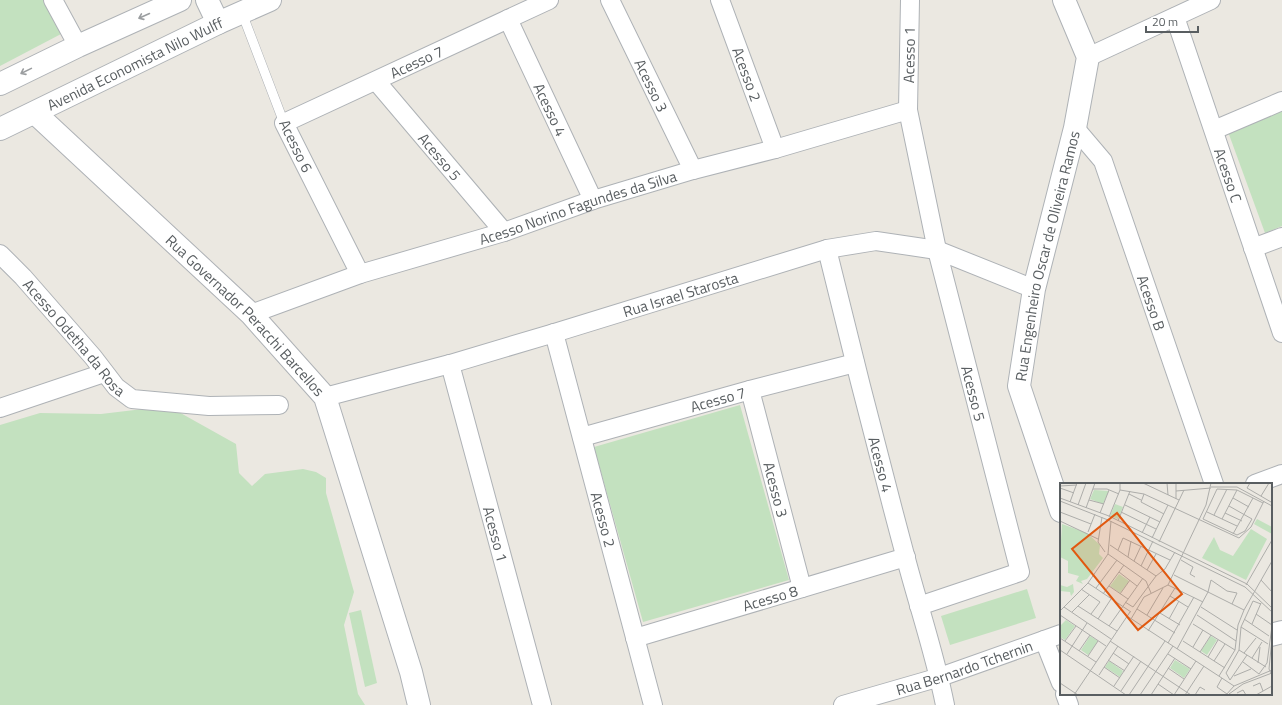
<svg xmlns="http://www.w3.org/2000/svg" width="1282" height="705" viewBox="0 0 1282 705" font-family="'Titillium Web',sans-serif">
	<style>
		.green { fill: #c3e1bf }
		.lines { fill: none; stroke-linecap: round; stroke-linejoin: round }
		.service-casing { stroke: #aeb2b6; stroke-width: 10 }
		.minor-casing { stroke: #aeb2b6; stroke-width: 20 }
		.tertiary-casing { stroke: #aeb2b6; stroke-width: 24 }
		.service { stroke: #fff; stroke-width: 9 }
		.minor { stroke: #fff; stroke-width: 18 }
		.tertiary { stroke: #fff; stroke-width: 22 }
		.oneway { stroke: #9b9ea0 }
		.labels { text-anchor: middle; dominant-baseline: central; stroke-width: 4; stroke-linejoin: round; paint-order: stroke }
		.street-label { font-size: 15px; fill: #595e61; stroke: #fff }
		.inset-road { fill: none; stroke: #adadaa; stroke-width: 1 }
		.view { fill: #e15910; fill-opacity: 0.15; stroke: #e15910; stroke-width: 2 }
		.inset-edge { fill: none; stroke: #595e61; stroke-width: 2 }
	</style>
	<rect width="100%" height="100%" fill="#ebe8e1"/>
	<g class="green">
		<polygon points="0,0 43,0 61,34 0,66"/>
		<polygon points="1282,109 1282,226 1265,233 1227,129"/>
		<polygon points="740,405 789,580 643,622 594,447"/>
		<polygon points="168,406 236,444 239,473 252,486 265,474 303,469 316,472 326,478 326,493 354,592 344,625 358,694 365,705 0,705 0,425 40,413 101,414"/>
		<polygon points="1027,589 1036,618 950,645 941,616"/>
		<polygon points="361,610 377,683 365,687 349,613"/>
	</g>
	<g class="lines">
		<defs>
			<polyline id="service" points="242,13 284,123"/>
			<g id="minor">
				<polyline points="53,0 78,46"/>
				<path id="s1" d="M610 0 693 170"/>
				<path id="s2" d="M720 0 775 149"/>
				<path id="s3" d="M910 0 908 110 937 250 1020 572 919 606"/>
				<path id="s4" d="M1175 17 1282 333"/>
				<path id="s5" d="M508 19 593 200"/>
				<polyline points="1088,57 1211,0"/>
				<path id="s6" d="M376 81 504 232"/>
				<path id="s7" d="M1075 128 1103 161 1214 484"/>
				<polyline points="1214,130 1282,101"/>
				<polyline points="1253,248 1282,237"/>
				<path id="s8" d="M827 249C852 352 878 454 905 555 918 605 935 654 945 705"/>
				<path id="s9" d="M0 254 23 277 93 357 116 387 132 399 209 406 279 405"/>
				<path id="s10" d="M360 274 284 123 549 0"/>
				<path id="s11" d="M251 314 360 274 504 232 593 200 693 170 775 149 908 110"/>
				<path id="s12" d="M554 333 653 705"/>
				<path id="s13" d="M450 364 542 705"/>
				<path id="s14" d="M750 390 802 588"/>
				<path id="s15" d="M325 397 450 364 554 333 827 249 876 241 937 250 1034 289"/>
				<polyline points="0,408 104,373"/>
				<path id="s16" d="M582 437 750 390 855 363"/>
				<polyline points="1255,484 1282,474"/>
				<path id="s17" d="M635 638 906 557"/>
				<polyline points="1044,640 1061,683"/>
				<polyline points="1065,694 1069,705"/>
				<path id="s18" d="M843 705 940 677 1061 634"/>
			</g>
			<g id="tertiary">
				<polyline points="207,0 218,23"/>
				<polyline points="0,84 78,46 180,0"/>
				<path id="s19" d="M35 113 251 314 325 397 411 672 419 705"/>
				<path id="s20" d="M0 129 218 23 270 0"/>
				<path id="s21" d="M1061 511 1019 386 1034 289 1075 128 1088 57 1064 0"/>
				<polyline points="1271,635 1282,632"/>
			</g>
		</defs>
		<use href="#service" class="service-casing"/>
		<use href="#minor" class="minor-casing"/>
		<use href="#tertiary" class="tertiary-casing"/>
		<use href="#service" class="service"/>
		<use href="#minor" class="minor"/>
		<use href="#tertiary" class="tertiary"/>
	</g>
	<defs><path id="oneway-shaft" d="M-6 0H5M1.5-3L5.5 0L1.5 3" fill="none" stroke-width="1.6" stroke-linecap="round" stroke-linejoin="round"/></defs>
	<g class="oneway">
		<use href="#oneway-shaft" transform="translate(144 16) rotate(156)"/>
		<use href="#oneway-shaft" transform="translate(26 71) rotate(154)"/>
	</g>
	<g class="labels">
		<g class="street-label">
			<text transform="translate(909 55) rotate(-89)">Acesso 1</text>
			<text stroke="none"><textPath href="#s10" startOffset="315">Acesso 7</textPath></text>
			<text stroke="none"><textPath href="#s20" startOffset="150">Avenida Economista Nilo Wulff</textPath></text>
			<text stroke="none"><textPath href="#s2" startOffset="79">Acesso 2</textPath></text>
			<text stroke="none"><textPath href="#s1" startOffset="95">Acesso 3</textPath></text>
			<text stroke="none"><textPath href="#s5" startOffset="100">Acesso 4</textPath></text>
			<text transform="translate(296 146) rotate(64)">Acesso 6</text>
			<text stroke="none"><textPath href="#s6" startOffset="99">Acesso 5</textPath></text>
			<text stroke="none"><textPath href="#s4" startOffset="167">Acesso C</textPath></text>
			<text stroke="none"><textPath href="#s11" startOffset="344">Acesso Norino Fagundes da Silva</textPath></text>
			<text stroke="none"><textPath href="#s21" startOffset="265">Rua Engenheiro Oscar de Oliveira Ramos</textPath></text>
			<text stroke="none"><textPath href="#s15" startOffset="370">Rua Israel Starosta</textPath></text>
			<text stroke="none"><textPath href="#s7" startOffset="193">Acesso B</textPath></text>
			<text stroke="none"><textPath href="#s19" startOffset="292">Rua Governador Peracchi Barcellos</textPath></text>
			<text stroke="none"><textPath href="#s9" startOffset="112">Acesso Odetha da Rosa</textPath></text>
			<text stroke="none"><textPath href="#s3" startOffset="401">Acesso 5</textPath></text>
			<text stroke="none"><textPath href="#s16" startOffset="141">Acesso 7</textPath></text>
			<text stroke="none"><textPath href="#s8" startOffset="222">Acesso 4</textPath></text>
			<text stroke="none"><textPath href="#s14" startOffset="103">Acesso 3</textPath></text>
			<text stroke="none"><textPath href="#s12" startOffset="193">Acesso 2</textPath></text>
			<text stroke="none"><textPath href="#s13" startOffset="176">Acesso 1</textPath></text>
			<text stroke="none"><textPath href="#s17" startOffset="141">Acesso 8</textPath></text>
			<text stroke="none"><textPath href="#s18" startOffset="127">Rua Bernardo Tchernin</textPath></text>
		</g>
	</g>
	<g transform="translate(1060 483)">
		<rect width="212" height="212" fill="#ebe8e1"/>
		<path d="M34 7 49 8 43 21 30 16ZM55 21 63 24 58 36 50 33ZM197 36 212 44V51L194 41ZM2 41 27 50 40 62 39 71 43 75 27 96 21 98 23 101 16 98 19 93 8 90V78L0 74ZM191 46 207 56 186 97 142 75 154 54 160 67 173 73ZM59 91 69 98 60 110 50 103ZM13 101 14 109 11 113 10 109 0 108V102L7 104ZM6 137 15 143 5 157 0 154V143ZM30 153 38 158 28 172 21 167ZM151 153 157 157 147 172 141 168ZM115 177 130 186 124 195 110 185ZM49 178 63 188 60 194 45 184Z" fill="#c3e1bf"/>
		<path class="inset-road" d="M83 0 119 17M107 0 108 12M116 0V16M190 0 187 5 211 19 212 17M0 3 17 2M151 4H177L212 23M0 5 14 10M33 6H47L59 11M60 7 84 11 179 55 191 44 204 18M116 8 151 5M69 11 81 17M84 11 81 19 104 31M201 13 209 0M0 15 49 33 187 101 212 125M173 15 189 24M29 17 44 21M0 18 48 37 185 104 212 129M10 19 17 0M18 22 26 0M65 22 100 39M169 23 192 36M26 25 35 0M0 29 31 41M61 29 96 46M147 29 177 43M40 30 49 7M165 30 182 38M154 32 167 6M42 34 38 59 45 69M49 34 60 7V0M162 36 177 7M192 36 185 48 177 52 143 36 157 6 177 7 203 20M0 38 38 56M58 38 70 8M28 49 35 31M82 50 90 34M173 51 193 15M92 55 108 22M99 59 124 7M50 62 96 93M58 67 63 55 110 77M48 71 86 98 91 110M68 74 71 58M121 77 133 84 130 91 135 94M74 78 81 63M81 83 93 58M87 87 96 71M59 89 77 103M114 92 184 127M201 97 212 109M28 100 71 129M108 102 143 119M186 102 212 57M49 103 68 116M36 105 57 77M21 106 40 119 31 131M43 111 64 82M60 111 70 97M110 113 128 124M65 119 73 124 96 93 105 86 115 69M18 123 57 148M4 124 51 156M141 124 177 147M77 126 115 150M0 128 28 100 48 71 51 38M12 129 29 112M100 130 120 142M196 131 212 142M0 132 46 163M87 132 103 105M137 132 176 158M67 133 174 203M38 136 51 116M71 136 84 114 108 102 146 22 151 0M109 136 119 118M184 136 209 153M133 141 175 167M192 141 201 120M49 143 83 95M181 144 208 161M88 148 115 105M0 155 36 179M212 155 209 186 212 192M5 158 16 143M50 158 131 212M123 158 165 185M108 160 134 114M133 164 143 147M117 166 148 109 151 97 167 108 177 110 172 121M0 167 66 212M179 167 206 184M19 168 30 152M140 169 151 152M53 170 69 181M184 170 196 155M7 171 27 140M108 171 131 186M28 173 38 158M148 174 158 157M192 175 202 159M48 177 65 188M154 178 165 161M183 179 199 191 207 180 212 143M198 180 200 164M44 184 60 195M108 185 124 196M39 192 58 163M159 193 175 167 178 142 184 127 212 78M174 193 191 186M162 195 157 204 167 211M170 197 166 190 179 167 181 144 193 118 201 121M170 197 187 172M0 200 18 212M98 201 114 212 136 178M54 203 74 173M193 203 200 200 203 208M61 208 81 178M177 210 183 207 186 212M169 211 183 201 212 190M14 212 70 129M69 212 105 158M80 212 113 163M91 212 115 175M125 212 144 183M135 212 140 204 145 207M166 212 174 203 212 187M196 212 212 203"/>
		<path class="view" d="M57 30 122 111 78 147 12 66Z"/>
		<rect width="212" height="212" class="inset-edge"/>
	</g>
	<path d="M1146 26v6h52v-6" fill="none" stroke="#595e61" stroke-width="2"/>
	<text x="1152" y="26" font-size="12" fill="#595e61" stroke="#ffffff" stroke-width="3" paint-order="stroke">20 m</text>
</svg>
